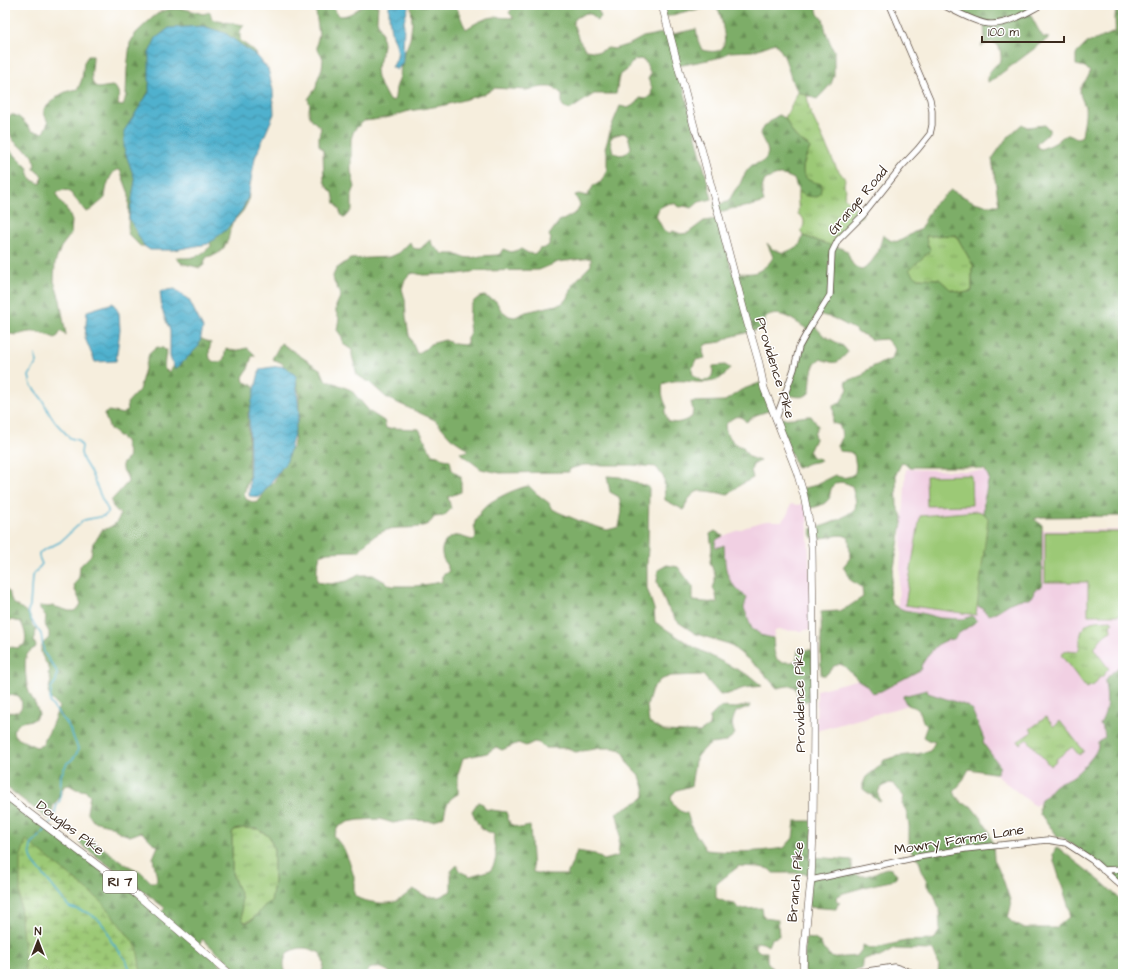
<svg xmlns="http://www.w3.org/2000/svg" width="1128" height="979" viewBox="0 0 1128 979" font-family="'Architects Daughter',sans-serif">
	<style>
		.built { fill: #f1d0e3 }
		.grass { fill: url(#grass-tufts); stroke: #6c7a4a }
		.forest { fill: url(#forest-firs); stroke: #5c6c42; fill-rule: evenodd }
		.wetland { fill: url(#wetland-marsh); stroke: #6c7a4a }
		.pitch { fill: #9cc976; stroke: #6c7a4a }
		.water { fill: url(#water-waves); stroke: #456e76 }
		.lines { fill: none; stroke-linecap: round; stroke-linejoin: round }
		.stream { stroke: #4fb1ce; stroke-width: 1.5 }
		.minor-casing { stroke: #57473b; stroke-width: 7 }
		.major-casing { stroke: #57473b; stroke-width: 8 }
		.minor { stroke: #fff; stroke-width: 5.5 }
		.major { stroke: #fff; stroke-width: 7 }
		.labels { text-anchor: middle; dominant-baseline: central; stroke-width: 3; stroke-linejoin: round; paint-order: stroke }
		.shield { fill: #fff; stroke: #766a62; stroke-width: 1 }
		.shield-label { font-size: 13px; font-weight: bold; fill: #3b2a1e }
		.street-label { font-size: 14px; fill: #3b2a1e; stroke: #fff }
	</style>
	<defs>
		<pattern id="grass-tufts" width="24" height="20" patternUnits="userSpaceOnUse"><rect width="24" height="20" fill="#9cc976"/><path d="M3 7l-1-3M5 7V3M7 7l1-3M15 17l-1-3M17 17v-4M19 17l1-3" fill="none" stroke="#80a360"/></pattern>
		<pattern id="forest-firs" width="22" height="20" patternUnits="userSpaceOnUse"><rect width="22" height="20" fill="#7dad67"/><path d="M5 1l3.5 6h-7zM16 11l3.5 6h-7z" fill="#688d54"/></pattern>
		<pattern id="wetland-marsh" width="20" height="14" patternUnits="userSpaceOnUse"><rect width="20" height="14" fill="#9cc976"/><path d="M1 5h8M5 5V1M11 12h8M15 12V8" fill="none" stroke="#80a360"/></pattern>
		<pattern id="water-waves" width="16" height="10" patternUnits="userSpaceOnUse"><rect width="16" height="10" fill="#4fb1ce"/><path d="M0 5q4-4 8 0t8 0" fill="none" stroke="#4390a7"/></pattern>
	</defs>
	<rect width="100%" height="100%" fill="#fff"/>
	<filter id="ink" filterUnits="userSpaceOnUse"><feTurbulence type="fractalNoise" baseFrequency=".025" numOctaves="2"/><feDisplacementMap in="SourceGraphic" scale="8" xChannelSelector="R" yChannelSelector="G"/><feConvolveMatrix kernelMatrix="1 2 1 2 8 2 1 2 1" color-interpolation-filters="sRGB"/></filter>
	<filter id="wash" filterUnits="userSpaceOnUse"><feTurbulence type="fractalNoise" baseFrequency=".012" numOctaves="4" result="noise"/><feDisplacementMap in="SourceGraphic" scale="16" xChannelSelector="R" yChannelSelector="G"/><feGaussianBlur stdDeviation="0.9" result="paint"/><feColorMatrix in="noise" values="0 0 0 0 0 0 0 0 0 0 0 0 0 0 0 0 0 1.4 0 .05"/><feComposite in="paint" operator="in"/></filter>
	<g filter="url(#wash)">
		<rect width="100%" height="100%" fill="#f6eedd"/>
		<g class="built">
			<polygon points="906,469 990,472 1001,530 1123,530 1123,714 1104,758 1035,806 948,737 923,701 816,731 817,690 906,667 898,603"/>
			<polygon points="805,503 807,509 812,629 800,631 778,630 775,631 773,638 765,636 760,635 758,632 752,629 744,608 747,597 735,588 726,573 724,545 719,547 715,547 715,540 723,536 757,523 766,521 782,521 788,513 791,504 798,505"/>
		</g>
		<g class="grass">
			<path d="M798 92 807 95 809 109 836 167 845 179 844 185 846 190 844 197 861 214 863 215 843 230 834 247 803 236 801 231C805 225 806 218 798 214 799 206 797 199 798 191L806 196 809 181C807 179 805 178 804 176 800 170 807 154 810 148 806 143 803 143 799 140 792 134 789 126 785 118Z"/>
			<polygon points="956,235 974,267 972,268 972,291 963,293 950,289 939,279 917,278 908,270 931,250 927,243 926,236"/>
			<path d="M1111 620 1113 623 1110 625 1111 631C1103 635 1098 642 1094 649L1109 669 1104 674 1103 676 1099 678 1094 685 1086 688 1061 655 1066 651 1077 652C1080 648 1080 645 1080 640 1082 619 1094 621 1111 620Z"/>
			<polygon points="1046,717 1054,727 1060,721 1084,751 1079,755 1072,747 1055,760 1056,761 1050,766 1027,739 1020,744 1018,741 1032,732 1030,729"/>
			<path d="M243 828 258 829 270 837 274 850V883L271 902C263 909 254 921 244 922L242 918 241 896 232 874V833L234 830Z"/>
		</g>
		<g class="forest">
			<path d="M315 5H332L335 11 340 16C349 16 356 11 362 5H378L377 20 382 34 383 45 380 60 376 69 377 78 388 99 391 101 394 100 395 97 396 88 400 76 401 62 410 39 412 24 411 5H455C460 12 461 21 466 29 474 24 484 18 494 17 500 17 507 18 514 18L509 13 514 5H596L601 17 597 21 593 15 586 13 576 18 573 23 579 40 586 50 599 52 608 48 614 49 630 44 643 37 667 32 669 35 696 29 698 41 702 50C724 55 727 47 723 28 722 21 721 15 718 9 704 6 679 13 665 17L660 5 714 6 715 5H816L818 14 823 19 826 32 833 50H834V76L831 84 817 99 798 92C796 87 793 83 791 78 786 62 786 56 775 43L753 51 729 52 722 57 678 66 712 199 699 202 692 208 684 206 681 207 677 206 676 204 669 203 659 208 656 216 664 231 670 233 673 231 681 234 688 233 704 221 717 219 733 274C741 272 746 274 753 273 760 272 771 263 773 257L767 243 772 249 784 253 799 246 803 236 833 246H836L847 251C851 261 852 269 864 269 876 259 879 250 883 235 886 237 889 240 892 241 903 244 911 231 920 230L933 205 951 190 974 202 986 205H999L992 159 1006 139 1022 124 1027 127 1045 125 1049 129V133L1037 143V147L1041 149C1045 147 1050 146 1053 144 1058 142 1062 136 1067 135 1074 133 1074 141 1082 136 1083 128 1086 115 1085 107 1084 102 1080 98 1080 92 1080 84 1088 80 1090 72L1085 67 1076 65V54L1087 43 1098 39 1115 32C1116 27 1114 18 1116 11L1122 8 1123 5V516L1041 517 1034 519 1042 525V586L1034 590 1033 596 1030 599C1026 599 1022 599 1018 600 1007 603 999 612 989 615L983 610 984 608H981L977 605 984 500 989 478 985 470 970 467H910L903 463 901 464 896 474 897 506 903 518 889 595 893 605 904 610 921 613 940 618 963 619 972 616 977 621 958 634 954 639 947 640 937 645 928 655 921 666 922 669 881 691 872 693 866 685 858 680 844 666 840 664 834 666 826 675H821C820 654 822 633 821 612L839 611 848 607 863 597 862 588 849 579 848 574 843 567 850 558 849 538C842 533 837 536 829 537 823 538 818 538 812 538L811 529C826 526 843 519 855 509L856 502 852 486C842 480 832 480 830 494 829 498 831 497 828 500 823 506 815 507 807 509L803 488 813 486 835 475C842 479 849 478 855 473L856 466 854 455 850 452 839 451 837 445C844 441 842 431 839 425L832 423 834 413 833 406 840 403 848 389 846 383 845 382 863 375 867 370 874 366 892 359 895 349 886 339 872 340 864 335 858 333 854 329 833 318 818 314 812 323 823 335 843 346 848 352C836 365 837 364 820 359 810 364 811 382 810 392 804 400 794 396 786 394L807 329C794 321 780 308 765 318L764 328 730 337 721 342 707 344 704 346 703 352 705 358 696 360C690 370 690 375 702 381 712 379 713 377 713 366L725 365 730 368C727 372 723 377 719 379 701 388 680 375 663 384 661 392 663 400 667 407L665 412 668 421C677 425 684 421 692 417L693 410 691 402 725 401 741 390 762 382 771 410 756 415 746 422C744 420 743 417 741 417 735 415 728 421 725 426L727 435C734 440 732 445 743 447 747 457 750 458 760 461L753 465 751 470 753 478 740 485 727 495C721 493 705 490 699 491 692 493 685 503 684 510L665 500 664 478 656 467 632 465H584L569 469V472L500 473 481 469 460 453 468 451 469 450 451 438 435 420 387 398 369 382 357 375 352 355V350L343 344 342 337 337 330 339 318 336 312V306L340 297V293L334 282 333 276 336 269 350 259 390 257 399 253 410 242C412 248 414 249 420 249L430 240 433 246 443 254H455L462 257 471 258 481 256 497 255 500 254 503 249 511 252 521 249 528 253 533 254 538 252 539 249 545 248 549 245 551 239 549 235 560 220H563L577 212 580 205 575 195 579 194 587 196 594 185 601 182 607 170V152L605 149 612 125 620 106 628 108 637 103 640 98 646 99 651 95 652 88 648 79 651 74 645 61 640 59 635 60 630 65 626 71 620 74C617 81 618 87 616 94H594L571 109H567L562 105V94L553 87H543L526 90 494 88 485 94 445 105 409 111 390 117 373 120 364 121 354 130 351 139V172L355 187 352 194V209L348 215 345 218 342 216 338 207 335 203 333 193 327 187 324 181 323 150 319 145V136L321 128C317 124 309 119 309 112 309 105 311 107 308 99L316 88 317 81 322 68 323 59 321 54 317 50V42L319 35ZM623 133 628 135 631 148C627 155 620 157 613 152L610 140 613 136ZM956 235 974 267 972 268V291L963 293 950 289 939 279 917 278 909 270 931 250 927 243 926 236ZM591 258V265L573 284 568 298 561 304 526 312 515 317 509 316 501 310 496 301 484 296 479 297 473 302 470 308 469 324 470 333 467 338V343L464 345 454 344 445 340 430 344 425 349 417 354 409 335 406 317 405 299 402 289 405 279 411 274 414 273 423 275 458 274 478 271 539 270 558 262Z"/>
			<path d="M963 5H1040L1029 12 1038 29 1043 37 1049 38 1042 43 995 78 988 82C987 72 993 67 1001 61 1002 47 996 37 982 46H981L985 40 984 22 960 12Z"/>
			<path d="M170 9H185L203 14 210 12 212 19 218 21 244 25 240 31V40C245 45 252 48 256 53L269 89 240 180 249 194 248 202 243 211 232 223 228 240 223 249 217 254 207 257 205 260 204 265 200 268 181 263 176 258C193 258 198 258 211 246L210 240 148 246H140L129 235 128 233 129 194 120 170H116C108 177 106 188 105 198L91 210 86 212 69 191 64 190 57 192V197L68 211 72 221 71 234 61 247 55 263 54 281 60 300 66 335 61 331 58 336 55 338C48 335 37 331 30 332 19 333 19 337 7 333L5 335V145L28 168 29 174 32 180 41 184 42 176 34 169C38 150 23 152 13 140 9 134 9 125 8 117 10 116 12 114 14 115 20 116 28 126 32 131L43 133 48 123 44 113V109C56 98 61 91 78 89L82 79 84 62 88 56H93C93 66 90 75 93 84L98 88 112 86 116 88 119 94 118 105 123 106 126 96 127 69 130 43 136 33 152 18 160 12Z"/>
			<path d="M779 115 785 118C789 125 792 134 799 140 803 144 806 143 810 148 806 157 797 174 809 180 813 182 818 183 822 184L820 194 817 197C801 196 799 194 794 179 781 173 778 174 765 180 761 189 761 192 764 202L751 206 730 209 727 211 716 213 714 205 728 202 735 190 740 184 743 177 748 169 752 165 762 162 766 158 768 153 767 148 760 134 761 130 774 118Z"/>
			<path d="M197 338 202 339 211 343C209 348 209 353 210 359L214 362H220L224 359 226 348 234 351 247 348 249 349 256 356H252L248 369 243 377 244 382 250 384 253 386 263 402 262 409 248 412 249 477 244 494 246 499 250 501 257 503 262 497 264 487 274 482 278 474 285 455 293 447 295 437 289 434 290 421 297 422 299 420V393L296 380 288 374 282 363 272 359 281 343 321 370 326 381H330L351 390 370 412 384 421 386 428 389 429 392 428 419 429 432 454 438 455 443 459 450 460 452 470 461 477V492L448 497 451 509 444 516 434 517C427 533 400 525 387 530 376 533 366 542 359 551L327 552 320 555 317 567V582L330 584 347 581 359 575H373L392 586H416L442 582V576L449 571C447 565 442 559 442 553 441 545 447 538 454 536 460 535 467 539 473 540L476 537C476 532 473 527 475 522 477 515 485 506 491 502 499 497 519 487 529 486L537 494 549 503 551 508 558 512 582 522 607 530 619 527 622 511 619 497 610 492 607 476 620 477 649 487 648 547 647 563V588L654 609 655 622 692 646 736 669 750 676 762 686 744 688 728 694 720 695 703 675 671 676 660 680 652 689 647 706 649 723 664 731 686 732H700L709 726 710 717 720 707 736 708 750 705 749 708H745L736 712C732 721 731 725 735 734L726 742 711 744 702 750 695 761 691 786 677 790 671 796C671 805 678 812 687 813L692 828 706 850C731 853 758 852 784 848L793 838 795 821H813L812 857 852 860V870L859 876C862 876 866 876 869 875 881 872 887 862 897 874L896 878 891 881 876 884 840 894 836 898 837 901 840 903 838 904 836 909 809 907 810 875 801 873H773L769 869 759 867 739 866 716 884V898L728 903 735 904 736 906 740 909 762 908 763 914 765 918 778 920V926L779 936 771 939 768 946 763 943 756 942V948L760 952H767C767 960 766 963 773 969L766 972V974H391C385 968 378 966 369 969L367 974H321C325 965 324 962 320 953 307 947 301 946 288 952 283 962 283 964 286 974H242L202 939 200 945 231 974H7L5 959V794L161 913 165 908 79 843 84 836H86L125 864 141 872 151 882H156L157 878 153 858 158 846 153 843 144 834 141 832 130 836 121 833 109 825 93 821 87 812 90 795 86 791 76 789 69 785 64 786 59 798 53 806 52 813 48 819 5 786V746L7 739 5 732V712C8 712 13 713 16 712 24 710 22 702 20 697L5 694V646L17 648 24 645C28 637 24 629 21 622L11 620 8 621 5 627V588L9 592 12 602C17 606 26 610 29 615 32 620 30 626 36 629L35 638 34 641 36 646 35 648C31 650 28 652 26 657 24 664 26 684 29 692 33 701 37 705 39 715L33 720 21 722 13 730 14 735 19 739 36 747 43 745 44 738 48 734 59 707 51 699 48 692 51 681 48 673 50 671C45 658 33 650 49 638V632L45 625 46 616 40 610V606L48 607 53 606 69 611H74L79 607 81 604 80 601 75 590 74 585 79 577 80 566 91 555 93 543 98 537 102 530C110 528 118 524 120 514L113 507 111 501 128 482C127 468 114 470 129 457L125 441 110 429 104 414 109 411 123 414 128 410 127 403 139 390 149 354 157 347 163 348 165 350H167L165 358 164 369 169 372ZM534 742 539 743 544 748H568L572 751 576 752 601 748H613L621 750 625 755 629 765 640 776 645 791V796L641 800 631 805 616 813C622 829 619 840 618 856L604 860 595 854 577 851 567 875H548L533 872 530 826 520 828 510 824 506 812 485 809 483 804 478 802 472 811C477 823 480 831 494 834 492 850 501 853 491 870L470 876 461 872 457 865 451 871V891L439 897H428L413 889C407 894 401 900 394 902 383 905 368 902 358 898L354 894V877L349 861 344 849 334 836 338 827 348 822 359 820 380 819 393 823 409 820 434 821 444 816C446 805 448 799 458 794V774L463 758 487 753 496 747 502 750 518 743 526 746ZM243 828 258 829 270 837 274 850V883L271 902 267 903 252 920 245 923 242 918 241 896 232 874V833L234 830Z"/>
			<polygon points="808,416 811,416 818,426 814,433 815,439 809,452 812,457 820,459 821,461 809,463 797,468 777,419 793,418"/>
			<path d="M715 531 723 536 716 540 715 547H719L724 545C725 561 724 575 735 587 738 591 743 594 747 597L744 608 752 629 758 632 760 635 773 638C774 644 773 656 778 660 780 662 783 662 785 662 796 663 797 661 798 650H812L813 701H798C796 682 794 685 777 688L759 668 729 644 696 634 678 622 666 605 657 582 658 570 667 565 678 567 693 587V601L717 603 716 594 713 588 715 582V575L710 562 712 548 710 534Z"/>
			<path d="M1123 663V884L1068 841 1062 837H1057L1056 834 1040 814 1039 808 1041 799C1048 796 1050 788 1057 784 1061 781 1067 780 1072 777 1078 773 1095 756 1097 749 1098 747 1098 745 1098 743L1105 737 1104 731 1100 724C1109 708 1107 698 1105 681 1109 674 1117 669 1123 663Z"/>
			<path d="M927 690 928 693 968 706 972 710 984 739 983 742 985 746 1000 766 997 773H993L969 769 962 782 954 791 956 796 962 803 971 806 982 820 988 829 993 844 994 859 1004 882 1010 900 1011 906 1008 918 1013 923 1023 928H1056L1069 917 1070 911 1054 861 1053 854 1056 848 1061 850 1104 884 1123 902V974H985L984 971H977L970 974H938L939 965 933 950 894 949 880 957 867 958 862 961V969C843 975 823 973 804 974L805 938 814 939 821 943 823 949 833 958 857 956 863 948V945L871 949 906 941 934 940 940 930 939 909 934 894 927 886V881L923 874 919 860 913 855 909 843V825L906 810 902 804 904 797 894 784 889 783 879 789 878 795 881 801H879L863 789V784L866 777 880 766 884 760 899 756 917 754 930 751 935 742 928 740 923 737 927 726C925 724 924 723 923 721 921 717 922 714 919 711 913 703 906 710 903 696Z"/>
		</g>
		<polygon class="wetland" points="26,840 101,901 137,947 141,974 26,974 20,904 20,859"/>
		<g class="pitch">
			<polygon points="971,475 972,505 927,506 926,476"/>
			<polygon points="978,511 983,513 988,518 976,615 905,605 920,516"/>
			<polygon points="1045,532 1123,532 1123,615 1088,615 1088,582 1045,582"/>
		</g>
		<g class="water">
			<path d="M389 5H409L404 21 403 60 402 64 397 70 392 67C402 53 396 45 391 31 389 22 389 14 389 5Z"/>
			<polygon points="203,26 225,33 258,57 268,69 273,90 274,114 255,158 248,197 242,210 226,230 208,244 174,250 150,250 144,246 129,218 135,180 124,149 124,131 149,92 149,53 156,38 169,28"/>
			<polygon points="175,289 189,300 203,328 199,346 175,370 170,357 170,331 162,310 160,291"/>
			<polygon points="113,303 119,313 120,330 116,361 95,362 85,338 87,311"/>
			<polygon points="279,366 286,367 296,376 299,414 287,461 260,497 249,496 250,460 249,413 260,369"/>
		</g>
		<g class="lines">
			<g class="stream">
				<path d="M35 355 37 362 29 376 31 385 42 399 49 413 56 423 70 438 77 440 82 446 81 453 83 460 91 473 102 499 108 510V513L104 516 84 520 60 542 42 551 39 553V557L42 564 32 576 30 607 28 611 30 618 41 634 44 653 56 670 57 674 56 681 51 688 50 703 68 725 78 748C78 754 72 761 67 763L61 775 60 800 56 807 54 819 48 826"/>
				<path d="M46 829C36 842 25 842 33 862L69 907 89 913 99 920 107 930 111 941 126 960 132 974"/>
			</g>
		</g>
	</g>
	<g filter="url(#ink)">
		<g class="lines">
			<defs>
				<g id="minor">
					<path d="M943 5C955 11 980 25 992 24 1009 24 1026 13 1041 5"/>
					<polyline points="695,130 700,144"/>
					<polyline points="776,419 794,369 799,347 809,329 830,295 832,252 838,240 863,215 902,166 918,149 930,134 932,125 932,111 930,99 890,5"/>
					<polyline points="1103,870 1123,869"/>
					<polyline points="811,880 918,857 965,849 1047,840 1066,843 1092,860 1119,884 1123,886"/>
					<polyline points="846,974 895,967 914,973"/>
				</g>
				<g id="major">
					<polyline points="662,5 695,130"/>
					<polyline points="700,144 744,311 759,363 764,388 797,472 804,496 810,527 812,547 814,714 813,832 811,880 804,946 803,974"/>
					<polyline points="5,795 137,895 230,974"/>
				</g>
			</defs>
			<use href="#minor" class="minor-casing"/>
			<use href="#major" class="major-casing"/>
			<use href="#minor" class="minor"/>
			<use href="#major" class="major"/>
		</g>
	</g>
	<g class="labels">
		<rect class="shield" x="103" y="871" width="34" height="22" rx="3"/>
		<g class="shield-label">
			<text x="120" y="882">RI 7</text>
		</g>
		<g class="street-label">
			<text transform="translate(858 201) rotate(-50)">Grange Road</text>
			<text transform="translate(775 368) rotate(73)">Providence Pike</text>
			<text transform="translate(800 700) rotate(-91)">Providence Pike</text>
			<text transform="translate(70 828) rotate(37)">Douglas Pike</text>
			<text transform="translate(959 840) rotate(-9)">Mowry Farms Lane</text>
			<text transform="translate(796 882) rotate(-85)">Branch Pike</text>
		</g>
	</g>
	<rect width="1128" height="979" fill="none" stroke="#fff" stroke-width="20"/>
	<g transform="translate(38 941)" stroke="#ffffff" stroke-width="3" paint-order="stroke">
	<path d="M0-3L7 15L0 10L-7 15Z" fill="#3b2a1e"/>
	<text y="-6" font-size="11" font-weight="bold" text-anchor="middle" fill="#3b2a1e">N</text>
	</g>
	<path d="M982 36v6h82v-6" fill="none" stroke="#3b2a1e" stroke-width="2"/>
	<text x="988" y="36" font-size="12" fill="#3b2a1e" stroke="#ffffff" stroke-width="3" paint-order="stroke">100 m</text>
</svg>
